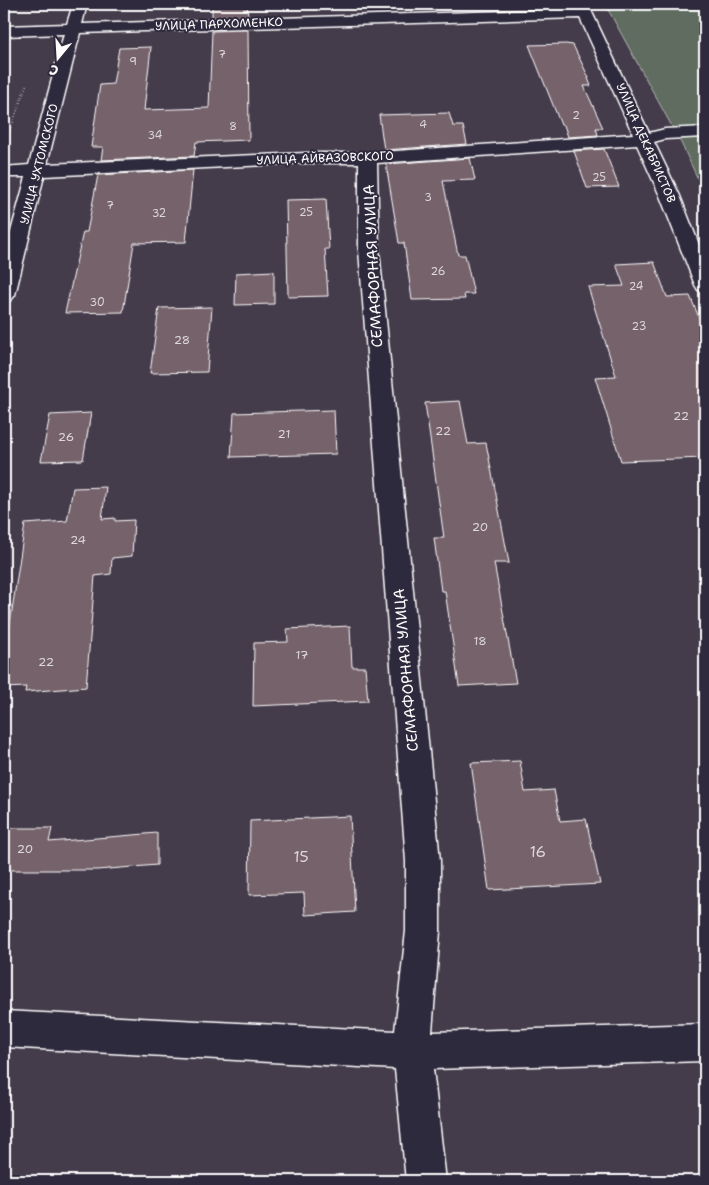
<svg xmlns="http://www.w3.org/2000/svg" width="709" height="1185" viewBox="0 0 709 1185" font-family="'Shantell Sans',sans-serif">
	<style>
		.green { fill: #616c61; stroke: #b0b6b0 }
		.building { fill: #76626b; stroke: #fff }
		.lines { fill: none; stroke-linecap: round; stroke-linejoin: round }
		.minor-casing { stroke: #fff; stroke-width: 3 }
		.path { stroke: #fff; stroke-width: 2; stroke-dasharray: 0.5 2.5; stroke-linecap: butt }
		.minor { fill: #2f2a3d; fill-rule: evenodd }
		.labels { text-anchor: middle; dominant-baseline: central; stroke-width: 4; stroke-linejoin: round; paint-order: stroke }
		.far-number-label { font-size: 11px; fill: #ddd8da }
		.far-street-label { font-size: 12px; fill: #fff; stroke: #2f2a3d }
		.number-label { font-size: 12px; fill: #ddd8da }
		.street-label { font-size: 15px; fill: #fff; stroke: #2f2a3d }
		.near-number-label { font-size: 15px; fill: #ddd8da }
	</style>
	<rect width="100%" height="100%" fill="#443b4b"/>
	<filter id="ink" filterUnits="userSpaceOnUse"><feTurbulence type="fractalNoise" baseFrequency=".02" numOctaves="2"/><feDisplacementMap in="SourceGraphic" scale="10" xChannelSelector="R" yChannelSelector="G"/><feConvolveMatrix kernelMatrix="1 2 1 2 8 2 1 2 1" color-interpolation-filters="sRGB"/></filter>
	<g filter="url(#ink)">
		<polygon class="green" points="605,4 705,4 705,194 681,143"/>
		<g class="building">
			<polygon points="212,4 247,4 248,17 212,18"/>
			<polygon points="248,30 249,140 196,142 194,156 101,160 103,147 91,147 100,85 113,84 119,48 151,47 144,110 209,108 212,31"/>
			<polygon points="566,44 573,45 589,78 588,78 591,86 584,86 603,128 596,128 598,135 568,137 564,125 561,125 529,45"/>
			<polygon points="449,113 453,126 463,126 467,144 384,150 379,115"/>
			<polygon points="604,149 619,187 587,188 574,151"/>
			<polygon points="470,158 475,180 443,181 458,255 465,255 474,294 464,294 465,299 412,300 404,243 399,243 386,164"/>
			<polygon points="193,170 186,242 134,243 123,312 65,313 83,232 87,232 98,175"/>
			<polygon points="326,199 329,249 325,249 328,296 288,297 286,200"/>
			<polygon points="654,262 667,297 690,296 705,332 705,458 621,461 595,377 616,376 588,287 624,286 616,264"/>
			<polygon points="274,271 274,304 235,305 236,273"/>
			<polygon points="212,307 207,372 150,373 159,308"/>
			<polygon points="460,401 468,444 486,443 494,484 509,563 494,563 516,683 459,686 445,591 441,591 434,538 444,538 425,403"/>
			<polygon points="334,410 336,454 231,457 234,413"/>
			<polygon points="91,413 83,460 41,461 50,415"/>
			<polygon points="106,487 102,519 115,518 115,521 134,520 132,556 112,558 111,574 95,576 86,687 25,692 26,687 4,688 4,638 8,637 25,524 67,521 73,488"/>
			<polygon points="350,626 352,667 365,667 368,701 253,706 254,643 288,642 287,629"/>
			<polygon points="520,761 525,792 554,790 560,821 586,819 600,884 489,890 471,763"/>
			<polygon points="350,816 355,912 305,915 304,893 249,895 250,821"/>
			<polygon points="4,828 52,828 49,842 157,833 157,865 97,870 4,870"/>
		</g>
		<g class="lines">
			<defs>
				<path id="minor" d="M73 4H87L82 24 576 9 574 4H588L649 133 665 129 705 127V137L665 139 654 142 680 196 705 260V291L698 290 695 285 660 196 637 145 377 163 379 250 440 861V931L432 1032 705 1024V1061L433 1069 446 1181H406L395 1069 4 1047V1011L395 1031 406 931V861L359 250V163H306L44 176 15 295 11 300 4 301V257L26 177H4V167L29 165 64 34 4 36V26L67 24ZM580 18 633 134 368 153H306L47 164 80 33Z"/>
			</defs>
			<use href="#minor" class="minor-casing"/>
			<polyline class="path" points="5,145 27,83"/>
			<use href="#minor" class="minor"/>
		</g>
	</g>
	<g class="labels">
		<g class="far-number-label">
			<text x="222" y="54">7</text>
			<text x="133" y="61">9</text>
			<text x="576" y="115">2</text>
			<text x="423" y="124">4</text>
			<text x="233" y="126">8</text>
			<text x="155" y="135">34</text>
			<text x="599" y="177">25</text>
			<text x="428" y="197">3</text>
			<text x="110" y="205">7</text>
			<text x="306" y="212">25</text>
			<text x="159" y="213">32</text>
			<text x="438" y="271">26</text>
			<text x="636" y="286">24</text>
			<text x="97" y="302">30</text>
			<text x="639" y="326">23</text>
		</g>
		<g class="far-street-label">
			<text transform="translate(219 24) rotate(-2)">УЛИЦА ПАРХОМЕНКО</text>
			<text transform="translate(646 143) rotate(66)">УЛИЦА ДЕКАБРИСТОВ</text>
			<text transform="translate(325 158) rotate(-2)">УЛИЦА АЙВАЗОВСКОГО</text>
			<text transform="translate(39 164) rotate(-76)">УЛИЦА УХТОМСКОГО</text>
		</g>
		<g class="number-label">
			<text x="182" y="340">28</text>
			<text x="681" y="416">22</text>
			<text x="443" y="431">22</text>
			<text x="284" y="434">21</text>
			<text x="66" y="437">26</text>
			<text x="480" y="527">20</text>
			<text x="78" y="540">24</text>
			<text x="480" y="641">18</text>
			<text x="302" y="655">17</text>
			<text x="46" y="662">22</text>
			<text x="25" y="849">20</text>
		</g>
		<g class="street-label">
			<text transform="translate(373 266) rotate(-93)">СЕМАФОРНАЯ УЛИЦА</text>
			<text transform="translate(406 670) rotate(-95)">СЕМАФОРНАЯ УЛИЦА</text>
		</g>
		<g class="near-number-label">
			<text x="538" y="852">16</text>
			<text x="301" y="857">15</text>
		</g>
	</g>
	<rect width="709" height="1185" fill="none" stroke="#2f2a3d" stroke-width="20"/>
	<rect x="10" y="10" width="689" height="1165" fill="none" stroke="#fff" stroke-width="2" filter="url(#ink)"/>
	<g transform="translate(58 58) rotate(198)" stroke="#2f2a3d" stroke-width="4" paint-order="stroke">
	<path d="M0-4L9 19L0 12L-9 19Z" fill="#ffffff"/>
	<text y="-8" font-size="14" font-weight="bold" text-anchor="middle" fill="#ffffff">С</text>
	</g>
</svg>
